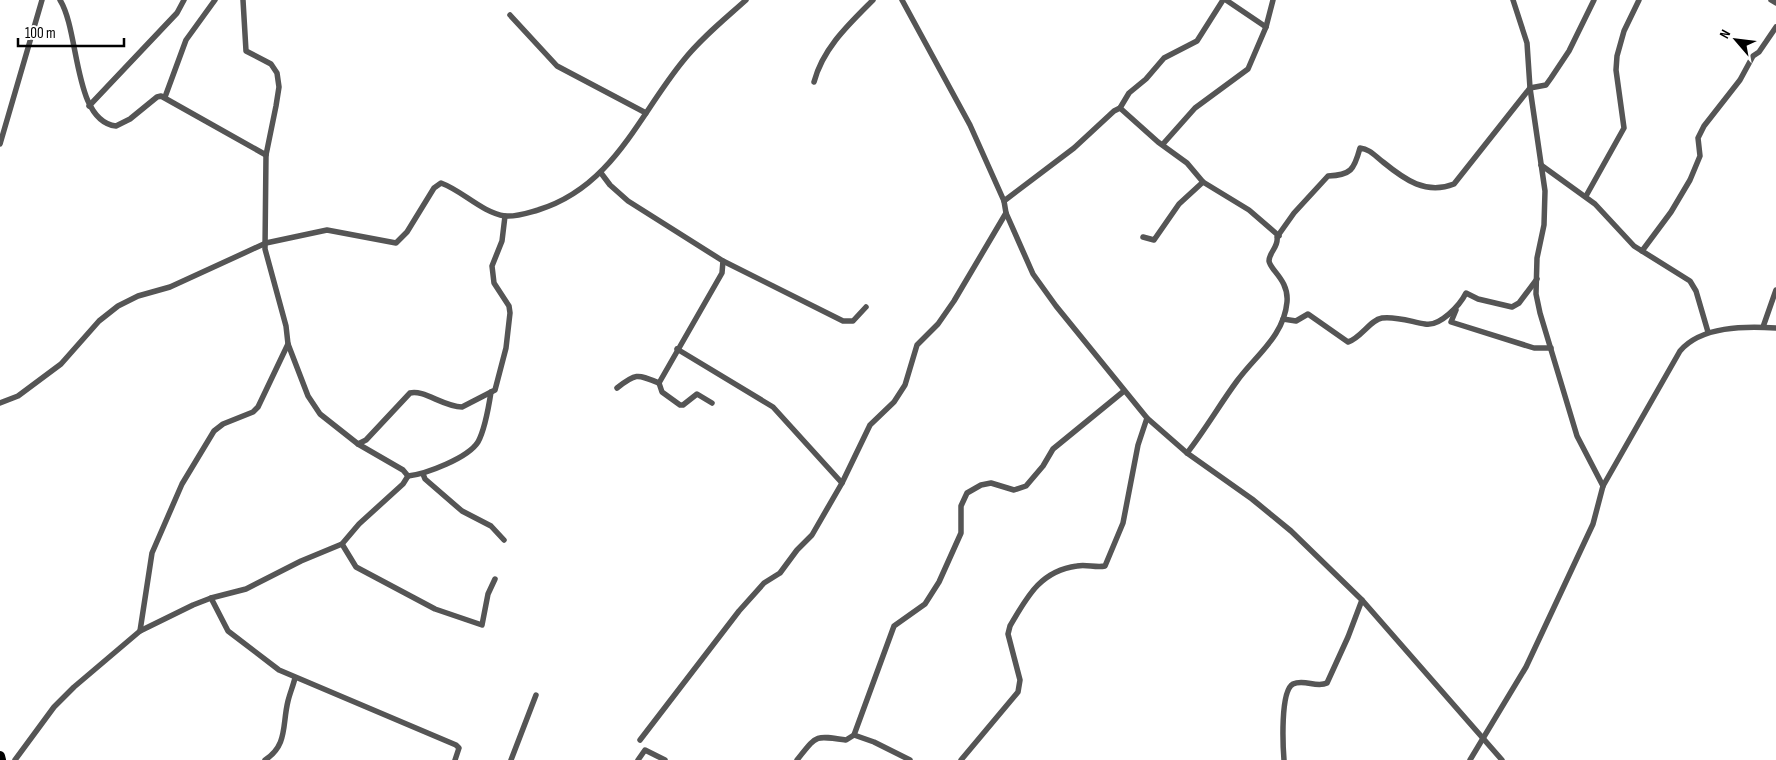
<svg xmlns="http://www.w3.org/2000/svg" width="1776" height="760" viewBox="0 0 1776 760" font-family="'Sofia Sans Condensed',sans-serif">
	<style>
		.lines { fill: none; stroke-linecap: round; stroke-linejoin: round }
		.street { stroke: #555; stroke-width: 5.5 }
		.highway { stroke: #000; stroke-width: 10 }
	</style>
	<rect width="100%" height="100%" fill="#fff"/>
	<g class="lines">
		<g class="street">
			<path d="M60 0C80 32 73 121 116 126L130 119 157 97 161 96 266 155"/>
			<path d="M243 0 246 51 271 64 277 73 279 87 276 106 266 155 265 249 286 326 288 344 308 396 320 414 358 444 403 470 408 476C426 474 468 458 478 442 484 431 489 405 491 392"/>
			<polyline points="902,0 970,125 1004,201 1006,213 1033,274 1056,306 1147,418 1187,453 1252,499 1291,531 1362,600 1502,760"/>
			<polyline points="1226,0 1266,27"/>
			<polyline points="1513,0 1527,43 1530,88 1545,191 1544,225 1537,258 1536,294 1540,313 1577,436 1603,486"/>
			<polyline points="1771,0 1776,3"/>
			<polyline points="510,15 557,66 646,113"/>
			<path d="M814 82C823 48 849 24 873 0"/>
			<polyline points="165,97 186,40 215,0"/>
			<polyline points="89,106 177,13 184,0"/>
			<polyline points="1120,108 1158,142 1187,163 1203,182 1249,210 1279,236"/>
			<polyline points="0,144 42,0"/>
			<polyline points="1163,144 1195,108 1248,69 1266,27 1273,0"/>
			<polyline points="1541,165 1595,204 1634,246 1690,281 1696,291 1708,332"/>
			<polyline points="601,173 610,185 628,201 723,261 722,273 659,383 662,392 680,405 683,405 697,394 712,403"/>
			<polyline points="1586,196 1624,128 1616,70 1617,56 1624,31 1639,0"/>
			<polyline points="1004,201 1074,148 1114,111 1120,108 1129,93 1146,79 1164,58 1197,41 1223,0"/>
			<polyline points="1143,237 1154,240 1179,204 1203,182"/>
			<polyline points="1642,251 1671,212 1690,180 1700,156 1698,138 1704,126 1740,80 1753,56 1759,52 1776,27"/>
			<polyline points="723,261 843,321 853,321 866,307"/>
			<polyline points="1456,310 1451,322 1534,348 1551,348"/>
			<path d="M1283 319 1296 321 1308 314 1348 342C1361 338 1370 320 1382 318 1396 316 1412 322 1425 324 1440 327 1460 305 1466 293L1478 299 1512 307 1519 303 1537 279"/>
			<polyline points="1763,327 1776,290"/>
			<polyline points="677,349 773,407 842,483"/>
			<path d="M617 388C636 373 637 374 659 383"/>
			<path d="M0 403 18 396 61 364 99 321 118 306 138 296 170 287 266 243 327 230 396 243 407 232 434 188 441 183C463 191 481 212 505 216 516 217 527 213 538 210 613 187 638 116 683 61 701 38 725 19 746 0"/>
			<path d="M358 444 366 440 410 393C423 389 444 407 462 407L495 390 506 348 510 313 509 306 494 283 492 266 502 241 505 216"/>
			<path d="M1187 453C1205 430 1220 404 1237 381 1256 355 1284 336 1287 302 1289 280 1270 270 1269 261 1269 252 1279 247 1277 237L1294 213 1328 176C1351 175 1354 170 1360 148 1370 149 1375 156 1383 162 1405 180 1426 195 1454 184L1530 88 1546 85 1551 78 1569 51 1594 0"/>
			<polyline points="423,474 425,479 462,511 491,526 504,540"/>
			<polyline points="342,544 356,567 435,609 482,625 488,594 495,579"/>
			<polyline points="211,598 228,631 279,670 456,745 459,748 455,760"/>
			<polyline points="140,631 193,605 211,598 246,589 301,561 342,544 359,524 403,484 408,476"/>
			<polyline points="854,735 874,742 910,760"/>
			<polyline points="640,740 739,611 764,583 780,573 797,550 812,535 842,483 870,425 894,402 905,385 917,345 938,324 954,301 1006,213"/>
			<polyline points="15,760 54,707 74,687 140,631 152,553 182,484 214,431 223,424 253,412 258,407 288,344"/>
			<path d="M265 760C288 745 282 725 288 701 290 693 293 686 295 678"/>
			<polyline points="511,760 536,695"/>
			<polyline points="638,760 645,750 665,760"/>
			<path d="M797 760C817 735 814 735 846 740L854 735 894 626 925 604 939 582 961 533V506L967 493 981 485 991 483 1014 490 1026 486 1043 466 1053 449 1124 391"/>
			<path d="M961 760 1018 692 1020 680 1008 634 1010 626C1027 597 1040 571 1077 566 1086 564 1096 568 1105 566L1123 523 1138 445 1147 418"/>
			<path d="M1284 760C1283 747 1280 691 1293 684 1304 679 1317 688 1327 683L1348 637 1362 600"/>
			<path d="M1470 760 1526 667 1593 524 1603 486 1680 351C1701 326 1745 326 1776 328"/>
		</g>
		<polyline class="highway" points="0,756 1,760"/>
	</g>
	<g transform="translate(1736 40) rotate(298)" stroke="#ffffff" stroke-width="4" paint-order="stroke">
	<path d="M0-4L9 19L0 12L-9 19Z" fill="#000000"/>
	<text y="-8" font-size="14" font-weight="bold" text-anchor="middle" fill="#000000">N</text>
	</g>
	<path d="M18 38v8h106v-8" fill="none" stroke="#000000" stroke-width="2.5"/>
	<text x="25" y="38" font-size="15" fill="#000000" stroke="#ffffff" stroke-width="4" paint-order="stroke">100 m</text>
</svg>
